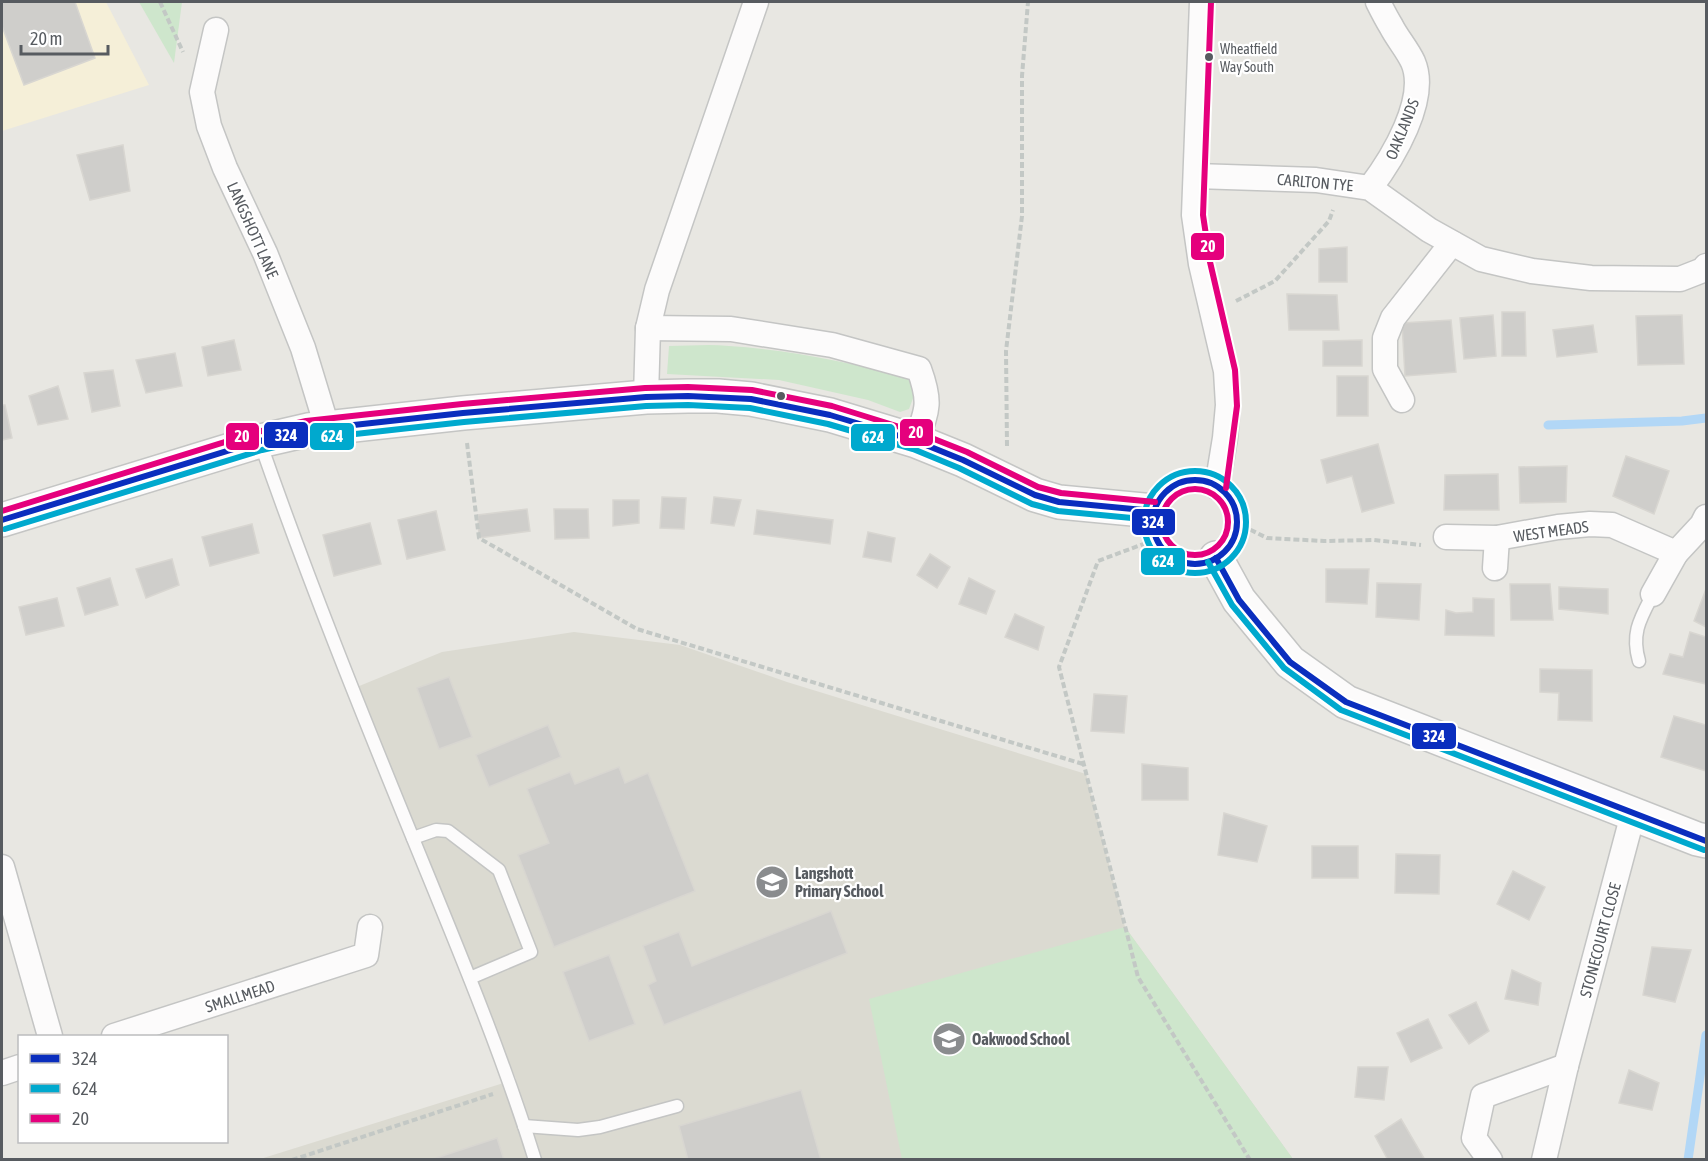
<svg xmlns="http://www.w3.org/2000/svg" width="1708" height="1161" viewBox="0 0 1708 1161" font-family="'Asap Condensed',sans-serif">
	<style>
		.commercial { fill: #f5efd8 }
		.education { fill: #dbdad1 }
		.green { fill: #cee6cc }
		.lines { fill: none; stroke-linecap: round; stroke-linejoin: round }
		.stream { stroke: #b2d7f6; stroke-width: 9 }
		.building { fill: #cfcecb; stroke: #d8d6d1; stroke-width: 1.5 }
		.lane-casing { stroke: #c4c5c4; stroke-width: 15 }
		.street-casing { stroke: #c4c5c4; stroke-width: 27 }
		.secondary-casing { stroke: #c4c5c4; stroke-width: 36 }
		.path { stroke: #c3c8c5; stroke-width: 4; stroke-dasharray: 6 3; stroke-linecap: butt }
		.lane { stroke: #fcfbfb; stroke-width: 12 }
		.street { stroke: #fcfbfb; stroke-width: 24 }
		.secondary { stroke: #fcfbfb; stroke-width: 33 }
		.bus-1-casing { stroke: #fff; stroke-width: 10 }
		.bus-2-casing { stroke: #fff; stroke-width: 10 }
		.bus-3-casing { stroke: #fff; stroke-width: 10 }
		.bus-1 { stroke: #0a2ebe; stroke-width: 6 }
		.bus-2 { stroke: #00a9ce; stroke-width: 6 }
		.bus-3 { stroke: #e5007d; stroke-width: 6 }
		.bus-dot { fill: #575b60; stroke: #fff; stroke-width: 2 }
		.labels { text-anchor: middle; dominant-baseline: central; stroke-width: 4.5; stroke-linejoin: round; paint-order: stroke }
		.bus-label { font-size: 14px; fill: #575b60; stroke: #fff; text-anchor: start }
		.street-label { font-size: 16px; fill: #575b60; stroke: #fff }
		.poi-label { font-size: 16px; font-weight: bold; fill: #575b60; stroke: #fff; text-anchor: start }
		.line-badge { stroke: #fff; stroke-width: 2 }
		.badge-label { font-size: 16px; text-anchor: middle; font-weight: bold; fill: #fff }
	</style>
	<rect width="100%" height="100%" fill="#e8e7e2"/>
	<polygon class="commercial" points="2,2 106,2 149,85 2,131"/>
	<polygon class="education" points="574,632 680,645 787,682 1086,774 1125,927 1293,1159 257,1160 516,1079 470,978 352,689 442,652"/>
	<g class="green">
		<polygon points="139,2 182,2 174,63"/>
		<path d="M669 346C689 346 709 344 729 346 790 350 849 362 908 378L915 393 909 409 900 412 868 400 779 380 667 374Z"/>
		<polygon points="1125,927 1293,1159 902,1159 869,999"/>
	</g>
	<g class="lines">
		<g class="stream">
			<polyline points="1548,425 1682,421 1706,418"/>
			<polyline points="1688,1160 1706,1035"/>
		</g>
	</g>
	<g class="building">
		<polygon points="2,2 75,2 95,58 24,85 2,26"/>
		<polygon points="123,145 130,191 90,200 77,155"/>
		<polygon points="1347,247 1347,282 1319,282 1319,249"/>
		<polygon points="1287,294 1337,295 1339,330 1289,330"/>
		<polygon points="1502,312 1525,312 1526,356 1502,356"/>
		<polygon points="1493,315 1496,356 1464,359 1460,318"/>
		<polygon points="1682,315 1684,364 1638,365 1636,316"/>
		<polygon points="1451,320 1456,372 1405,376 1402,323"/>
		<polygon points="1593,325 1597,352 1557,357 1553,330"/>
		<polygon points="234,340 241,370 208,376 202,347"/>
		<polygon points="1362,340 1362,366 1323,366 1323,341"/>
		<polygon points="175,353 182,386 146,393 136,360"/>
		<polygon points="113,370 120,406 92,412 84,373"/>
		<rect x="1337" y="376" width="31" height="40"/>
		<polygon points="58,386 68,419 38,425 29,396"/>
		<polygon points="2,405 5,405 12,438 2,440"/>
		<polygon points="1378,444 1394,503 1362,512 1352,476 1327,483 1321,460"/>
		<polygon points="1626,456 1669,471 1654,514 1613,496"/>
		<polygon points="1567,466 1566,502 1520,503 1519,467"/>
		<polygon points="1498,474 1499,510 1444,510 1445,475"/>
		<polygon points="662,497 686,498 684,529 660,528"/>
		<polygon points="714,497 741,500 734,526 711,523"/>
		<polygon points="613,500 639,500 639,523 613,526"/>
		<polygon points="527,509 530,531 479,538 478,515"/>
		<polygon points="554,509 588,509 589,538 555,539"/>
		<polygon points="757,510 833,520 830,544 754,534"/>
		<polygon points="436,511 445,550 407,559 398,520"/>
		<polygon points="370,523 381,564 334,576 323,535"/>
		<polygon points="252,524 259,553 210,566 202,537"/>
		<polygon points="868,532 895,538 891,562 863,557"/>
		<polygon points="930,554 950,567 937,588 917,575"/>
		<polygon points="172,559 179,585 146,598 136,569"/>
		<polygon points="1326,569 1369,569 1367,604 1326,602"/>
		<polygon points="110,578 118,605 85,615 77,588"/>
		<polygon points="969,578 995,591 986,614 959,604"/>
		<polygon points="1377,583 1421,584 1419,620 1376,617"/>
		<polygon points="1510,584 1550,584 1553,620 1511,620"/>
		<polygon points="1559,587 1608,589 1608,614 1559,609"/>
		<polygon points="1706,589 1706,627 1694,621"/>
		<polygon points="57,598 64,626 26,635 19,607"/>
		<polygon points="1473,598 1494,599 1494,636 1445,635 1446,610 1456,613 1473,612"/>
		<polygon points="1015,614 1044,627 1038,650 1005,637"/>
		<polygon points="1690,632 1706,637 1706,684 1663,674 1670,654 1683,657"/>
		<polygon points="1540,669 1592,670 1592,721 1558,720 1559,693 1540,692"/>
		<polygon points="449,677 472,737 439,749 417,688"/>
		<polygon points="1094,694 1127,696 1124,733 1091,731"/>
		<polygon points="1674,716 1706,725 1706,771 1661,757"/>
		<polygon points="548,725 561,757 489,787 476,755"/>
		<polygon points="1142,764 1188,768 1188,800 1142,800"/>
		<polygon points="619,767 625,783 648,773 695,891 554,947 518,855 549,843 527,789 570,772 575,784"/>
		<polygon points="1224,813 1267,826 1257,862 1218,855"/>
		<rect x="1312" y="846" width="46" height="32"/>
		<polygon points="1396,854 1440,855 1439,894 1395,893"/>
		<polygon points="1513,871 1545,887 1529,920 1497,904"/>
		<polygon points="831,911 847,953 664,1025 648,985 656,981 643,946 679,932 692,966"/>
		<polygon points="1652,947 1691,950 1675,1002 1643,995"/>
		<polygon points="609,955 635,1024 589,1041 563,972"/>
		<polygon points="1512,970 1541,983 1538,1005 1505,999"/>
		<polygon points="1476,1002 1489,1031 1469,1044 1449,1015"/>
		<polygon points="1428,1019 1442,1048 1411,1062 1397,1033"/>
		<polygon points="1358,1067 1388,1067 1384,1100 1355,1097"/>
		<polygon points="1629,1070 1659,1083 1652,1110 1619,1103"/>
		<polygon points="801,1090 821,1160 688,1160 679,1126"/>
		<polygon points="1401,1119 1425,1160 1388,1160 1375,1136"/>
		<polygon points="497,1138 504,1160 430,1160"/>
	</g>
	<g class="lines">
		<defs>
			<g id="lane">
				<path d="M260 442C307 577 360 709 414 841 457 946 501 1051 535 1160"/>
				<path d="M1639 661C1631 633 1640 619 1653 594"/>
				<polyline points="413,838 436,830 448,831 499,870 531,952 470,978"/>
				<polyline points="524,1126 578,1130 600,1127 677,1106"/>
			</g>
			<g id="street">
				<polyline points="1202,2 1194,215 1201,264 1226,371 1228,405 1225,438 1217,487"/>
				<polyline points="216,30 202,92 209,126 225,168 265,253 303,348 327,427"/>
				<polyline points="1196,176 1316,180 1370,188 1429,230 1481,259 1532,271 1591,278 1680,279 1703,270 1706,266"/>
				<path d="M1370 188C1392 159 1429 99 1413 62 1407 49 1397 38 1391 26 1386 18 1382 10 1378 2"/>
				<path d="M648 328 731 329 832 345 919 369C931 402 928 409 916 441"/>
				<polyline points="646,397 648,328 657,290 756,2"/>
				<polyline points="1402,400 1385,369 1385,338 1393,318 1452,243"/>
				<circle cx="1195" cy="522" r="42"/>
				<polyline points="1446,537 1497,538 1558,527 1590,524 1612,525 1676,553 1702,525 1706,517"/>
				<polyline points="1495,568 1497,538"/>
				<polyline points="1653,594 1676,553"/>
				<polyline points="2,867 50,1036"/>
				<polyline points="114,1036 366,955 370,927"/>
				<polyline points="2,1073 20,1067"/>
				<polyline points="1490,1160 1474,1138 1483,1096 1566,1066"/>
				<polyline points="1544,1160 1566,1066 1633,814"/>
			</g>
			<g id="secondary">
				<polyline points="2,520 260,441 308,430 463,413 646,397 688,396 718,396 751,399 830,415 916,441 963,460 1035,495 1059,502 1154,511"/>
				<polyline points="1216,558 1239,600 1290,662 1346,702 1697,839 1706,841"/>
			</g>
		</defs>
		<use href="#lane" class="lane-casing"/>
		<use href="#street" class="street-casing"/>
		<use href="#secondary" class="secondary-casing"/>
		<g class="path">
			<polyline points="160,2 183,52"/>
			<polyline points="1236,301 1275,281 1329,221 1333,210"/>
			<polyline points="467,443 479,538 637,629 1083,764"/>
			<polyline points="1007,446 1006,351 1022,216 1022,76 1028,2"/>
			<polyline points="1236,519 1247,528 1267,538 1324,541 1374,540 1421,545"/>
			<polyline points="1146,543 1098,561 1059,667 1138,977 1250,1160"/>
			<polyline points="292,1160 493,1094"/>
		</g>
		<use href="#lane" class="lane"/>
		<use href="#street" class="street"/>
		<use href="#secondary" class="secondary"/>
		<defs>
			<g id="bus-1">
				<circle cx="1195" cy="522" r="42"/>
				<polyline points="2,520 260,441 308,430 463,413 646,397 688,396 751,399 830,415 916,441 963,460 1035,495 1059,502 1154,511"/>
				<polyline points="1216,558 1239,600 1290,662 1346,702 1706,841"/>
			</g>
			<g id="bus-2">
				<circle cx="1195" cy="522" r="51"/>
				<polyline points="5,529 262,450 310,439 464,422 646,406 688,405 750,408 828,424 913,449 959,468 1032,504 1058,511 1153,520"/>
				<polyline points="1208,562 1232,605 1284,668 1341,710 1704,850"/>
			</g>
			<g id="bus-3">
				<polyline points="1211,2 1203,215 1210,262 1235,370 1237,406 1226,488"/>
				<circle cx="1195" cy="522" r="33"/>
				<polyline points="2,511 257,432 306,421 462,404 645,388 688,387 752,390 832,406 919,433 967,452 1038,487 1061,493 1155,502"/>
			</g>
		</defs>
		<use href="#bus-1" class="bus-1-casing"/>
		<use href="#bus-2" class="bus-2-casing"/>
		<use href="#bus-3" class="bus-3-casing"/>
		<use href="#bus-1" class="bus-1"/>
		<use href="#bus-2" class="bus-2"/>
		<use href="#bus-3" class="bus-3"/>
	</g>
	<defs>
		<symbol id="school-disc" viewBox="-11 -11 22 22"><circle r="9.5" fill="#8a8c8e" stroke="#fff"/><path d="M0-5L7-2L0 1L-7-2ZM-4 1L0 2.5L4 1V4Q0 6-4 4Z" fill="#fff"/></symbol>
	</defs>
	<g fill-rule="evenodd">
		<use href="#school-disc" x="753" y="863" width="38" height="38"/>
		<use href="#school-disc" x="930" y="1020" width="38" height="38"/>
	</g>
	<g class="bus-dot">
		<circle cx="1209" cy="57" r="5"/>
		<circle cx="781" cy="396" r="5"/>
	</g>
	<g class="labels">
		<g class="bus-label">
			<text x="1220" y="49">Wheatfield<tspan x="1220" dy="18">Way South</tspan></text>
		</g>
		<g class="street-label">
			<text transform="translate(1402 129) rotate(-68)">OAKLANDS</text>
			<text transform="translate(1315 182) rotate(5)">CARLTON TYE</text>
			<text transform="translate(253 230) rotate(66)">LANGSHOTT LANE</text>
			<text transform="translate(1551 531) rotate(-8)">WEST MEADS</text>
			<text transform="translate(1600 940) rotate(-75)">STONECOURT CLOSE</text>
			<text transform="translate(240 996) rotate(-18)">SMALLMEAD</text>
		</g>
		<g class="poi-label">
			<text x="795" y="873">Langshott<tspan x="795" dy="18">Primary School</tspan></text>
			<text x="972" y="1039">Oakwood School</text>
		</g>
	</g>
	<g class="line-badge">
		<rect x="1190" y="232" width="35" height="29" rx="6" fill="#e5007d"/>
		<rect x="899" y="418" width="35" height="29" rx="6" fill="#e5007d"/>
		<rect x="263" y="421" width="46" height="28" rx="6" fill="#0a2ebe"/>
		<rect x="225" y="422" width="35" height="29" rx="6" fill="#e5007d"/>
		<rect x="309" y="422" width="46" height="29" rx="6" fill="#00a9ce"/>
		<rect x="850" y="423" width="46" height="29" rx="6" fill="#00a9ce"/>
		<rect x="1131" y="508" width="45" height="28" rx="6" fill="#0a2ebe"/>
		<rect x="1140" y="547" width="46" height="29" rx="6" fill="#00a9ce"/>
		<rect x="1411" y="722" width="46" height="28" rx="6" fill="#0a2ebe"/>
	</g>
	<g class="badge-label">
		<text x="1208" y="252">20</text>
		<text x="916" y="438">20</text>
		<text x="286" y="441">324</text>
		<text x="242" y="442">20</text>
		<text x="332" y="442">624</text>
		<text x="873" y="443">624</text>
		<text x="1153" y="528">324</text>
		<text x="1163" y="567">624</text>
		<text x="1434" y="742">324</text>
	</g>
	<rect width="1708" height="1161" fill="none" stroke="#575b60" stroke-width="6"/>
	<rect x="18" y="1035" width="210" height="108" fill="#ffffff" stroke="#bcbdbf" stroke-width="1.5"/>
	<rect x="30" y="1054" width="30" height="9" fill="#0a2ebe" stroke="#bcbdbf" stroke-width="1.5"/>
	<text x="72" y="1065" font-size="18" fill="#575b60">324</text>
	<rect x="30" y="1084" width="30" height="9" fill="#00a9ce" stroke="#bcbdbf" stroke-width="1.5"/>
	<text x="72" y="1095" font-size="18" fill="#575b60">624</text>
	<rect x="30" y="1114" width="30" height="9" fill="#e5007d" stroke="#bcbdbf" stroke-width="1.5"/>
	<text x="72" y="1125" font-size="18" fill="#575b60">20</text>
	<path d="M21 45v9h87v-9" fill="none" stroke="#575b60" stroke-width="3"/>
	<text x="30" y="45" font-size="18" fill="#575b60" stroke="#ffffff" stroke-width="4.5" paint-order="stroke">20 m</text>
</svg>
